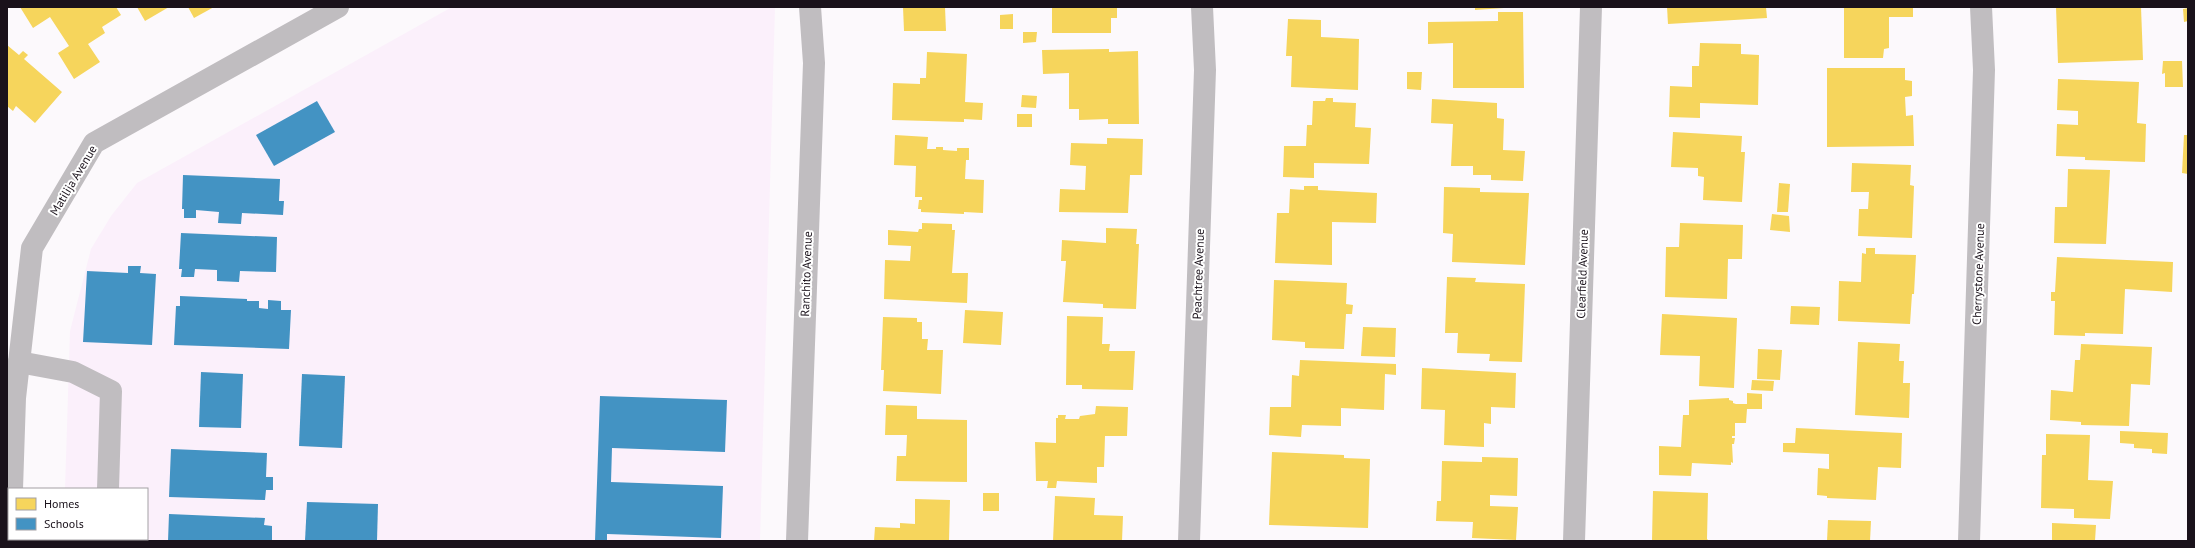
<svg xmlns="http://www.w3.org/2000/svg" width="2195" height="548" viewBox="0 0 2195 548" font-family="'PT Sans',sans-serif">
	<style>
		.built { fill: #fbf0fb }
		.homes { fill: #f6d55c }
		.schools { fill: #4393c3 }
		.lines { fill: none; stroke-linecap: round; stroke-linejoin: round }
		.minor { stroke: #c0bdc0; stroke-width: 22 }
		.labels { text-anchor: middle; dominant-baseline: central; stroke-width: 4; stroke-linejoin: round; paint-order: stroke }
		.street-label { font-size: 12px; fill: #1a121b; stroke: #fff }
	</style>
	<rect width="100%" height="100%" fill="#fcf9fc"/>
	<polygon class="built" points="452,7 775,7 760,541 64,541 64,539 147,539 147,489 65,489 70,331 91,249 111,216 137,183"/>
	<g class="homes">
		<polygon points="20,7 116,7 121,15 102,27 105,33 88,44 100,62 74,79 58,53 69,46 50,17 33,28"/>
		<polygon points="137,7 169,7 145,21"/>
		<polygon points="188,7 214,7 194,18"/>
		<polygon points="903,7 945,7 946,31 904,31"/>
		<polygon points="1052,7 1117,7 1117,18 1111,18 1111,33 1052,33"/>
		<polygon points="1475,7 1504,7 1504,8 1475,10"/>
		<polygon points="1667,7 1766,7 1767,18 1668,24"/>
		<polygon points="1844,7 1913,7 1913,17 1889,17 1889,48 1884,49 1883,58 1844,58"/>
		<polygon points="2056,7 2141,7 2143,60 2058,63"/>
		<polygon points="2188,8 2188,21 2184,22 2183,9"/>
		<polygon points="1498,12 1523,12 1524,88 1453,88 1453,43 1428,44 1428,22 1498,21"/>
		<polygon points="1013,14 1013,29 1000,29 1000,15"/>
		<polygon points="1288,19 1321,20 1321,37 1359,39 1358,90 1291,87 1292,56 1286,56"/>
		<polygon points="1023,32 1037,32 1036,42 1023,43"/>
		<polygon points="1700,43 1741,44 1741,54 1759,55 1758,105 1700,103 1700,118 1669,117 1670,86 1692,87 1692,66 1699,66"/>
		<polygon points="7,45 19,55 23,51 28,55 24,59 62,92 35,123 16,106 13,111 7,106"/>
		<polygon points="1109,49 1109,52 1138,51 1139,124 1108,124 1108,119 1079,120 1079,109 1069,109 1069,73 1043,74 1042,50"/>
		<polygon points="927,52 967,54 965,102 983,103 982,120 964,119 964,122 892,120 893,83 920,84 920,78 926,78"/>
		<polygon points="2163,61 2182,61 2183,87 2165,87 2165,73 2162,74"/>
		<polygon points="1827,68 1905,68 1905,80 1912,81 1912,96 1905,97 1906,116 1913,115 1914,146 1827,147"/>
		<polygon points="1407,72 1422,72 1421,90 1407,89"/>
		<polygon points="2058,79 2139,82 2137,123 2146,124 2145,162 2085,160 2085,157 2056,156 2057,124 2078,125 2078,111 2057,110"/>
		<polygon points="1022,95 1037,96 1036,108 1021,107"/>
		<polygon points="1326,98 1333,98 1333,102 1356,103 1355,127 1371,128 1369,164 1314,163 1314,178 1283,177 1284,146 1306,146 1307,125 1312,125 1313,101 1325,101"/>
		<polygon points="1432,99 1497,103 1497,118 1504,119 1503,150 1525,151 1523,181 1491,180 1491,175 1473,175 1473,166 1451,166 1453,124 1431,123"/>
		<rect x="1017" y="114" width="15" height="13"/>
		<polygon points="1673,132 1742,136 1741,152 1745,152 1742,202 1703,200 1704,177 1698,176 1698,168 1671,167"/>
		<polygon points="895,135 928,137 927,149 936,149 936,147 943,147 943,150 957,151 957,148 969,148 969,160 966,160 965,179 984,180 983,213 964,212 964,214 921,212 921,209 918,209 919,200 922,200 922,197 915,197 916,166 894,165"/>
		<polygon points="2184,135 2188,135 2188,174 2182,173"/>
		<polygon points="1107,138 1143,139 1142,175 1130,175 1128,213 1059,212 1060,189 1085,190 1086,166 1070,165 1071,143 1107,144"/>
		<polygon points="1852,163 1911,165 1910,185 1914,186 1912,238 1858,236 1859,209 1868,209 1869,192 1851,192"/>
		<polygon points="2068,169 2110,170 2106,244 2054,243 2055,207 2067,207"/>
		<polygon points="1779,183 1790,184 1788,212 1777,212"/>
		<polygon points="1304,186 1318,186 1318,190 1377,193 1376,223 1332,222 1332,265 1275,263 1277,213 1289,213 1290,189 1304,190"/>
		<polygon points="1444,187 1480,188 1480,192 1529,193 1525,265 1452,262 1453,234 1443,233"/>
		<polygon points="1772,214 1789,216 1790,232 1770,230"/>
		<polygon points="922,223 952,224 952,230 955,230 952,273 968,273 967,303 884,299 885,260 910,261 911,246 888,245 888,230 918,232 919,229 922,229"/>
		<polygon points="1680,223 1743,225 1742,259 1728,259 1727,299 1665,297 1666,247 1679,247"/>
		<polygon points="1106,228 1137,229 1136,244 1139,244 1136,309 1103,308 1103,304 1063,302 1066,261 1061,261 1062,240 1106,243"/>
		<polygon points="1866,248 1875,248 1875,254 1916,255 1914,294 1912,294 1910,324 1838,321 1839,281 1861,282 1862,253 1866,254"/>
		<polygon points="2057,257 2173,262 2172,292 2125,289 2123,334 2085,333 2085,336 2054,335 2055,301 2051,301 2051,292 2055,292"/>
		<polygon points="1447,277 1476,278 1475,282 1525,284 1522,362 1489,361 1490,354 1457,353 1458,333 1445,333"/>
		<polygon points="1274,280 1347,283 1346,304 1353,305 1352,314 1346,314 1344,349 1305,348 1305,342 1272,340"/>
		<polygon points="1791,306 1820,307 1819,325 1790,324"/>
		<polygon points="965,310 1003,312 1001,345 963,343"/>
		<polygon points="1662,314 1737,318 1734,388 1699,386 1700,356 1660,355"/>
		<polygon points="1067,316 1103,317 1102,344 1110,344 1109,351 1135,351 1133,390 1082,389 1082,385 1066,385"/>
		<polygon points="883,317 917,318 917,322 922,322 922,339 928,339 927,350 943,350 941,394 883,391 884,370 881,370"/>
		<polygon points="1363,327 1396,328 1395,357 1361,356"/>
		<polygon points="1858,342 1900,344 1899,361 1904,361 1903,383 1910,383 1909,418 1855,415"/>
		<polygon points="2081,344 2152,347 2150,385 2131,384 2129,426 2081,425 2081,422 2050,420 2051,390 2073,392 2075,360 2080,360"/>
		<polygon points="1758,349 1782,350 1780,380 1757,379"/>
		<polygon points="1300,360 1396,364 1396,375 1385,374 1384,410 1341,408 1341,426 1302,425 1301,437 1269,435 1270,407 1291,407 1292,375 1299,376"/>
		<polygon points="1422,368 1516,373 1515,408 1491,407 1491,424 1484,423 1484,447 1444,445 1445,410 1421,409"/>
		<polygon points="1752,380 1774,381 1773,391 1751,390"/>
		<polygon points="1747,393 1762,394 1762,409 1747,409 1746,423 1735,423 1735,436 1732,436 1732,438 1735,438 1734,444 1732,444 1733,463 1731,462 1731,465 1692,463 1691,476 1659,475 1659,446 1681,447 1683,415 1689,415 1689,400 1729,398 1729,400 1733,401 1733,403 1736,404 1747,404"/>
		<polygon points="886,405 917,406 917,419 967,420 967,482 896,481 897,456 906,456 907,435 885,435"/>
		<polygon points="1096,406 1128,407 1127,436 1105,436 1104,467 1097,467 1097,483 1057,481 1056,488 1047,488 1048,481 1036,481 1035,442 1056,443 1056,418 1058,418 1058,415 1066,415 1065,419 1079,419 1080,416 1095,414"/>
		<polygon points="1796,428 1902,433 1901,468 1878,467 1876,500 1827,498 1827,496 1817,495 1818,468 1829,469 1829,454 1783,452 1783,443 1795,443"/>
		<polygon points="2120,431 2168,433 2167,454 2152,453 2152,449 2134,448 2134,444 2120,443"/>
		<polygon points="2046,434 2090,435 2088,480 2113,481 2110,519 2074,518 2074,509 2041,508 2042,455 2046,455"/>
		<polygon points="1272,452 1344,455 1344,458 1370,459 1368,528 1269,525"/>
		<polygon points="1482,457 1518,458 1517,496 1490,495 1490,506 1518,507 1516,540 1472,538 1473,522 1436,521 1437,501 1441,501 1442,461 1482,462"/>
		<polygon points="1653,491 1708,493 1707,539 1709,541 1652,541"/>
		<rect x="983" y="493" width="16" height="18"/>
		<polygon points="1055,496 1095,498 1094,515 1123,516 1122,541 1053,541"/>
		<polygon points="915,499 950,500 949,541 874,541 875,527 900,528 900,523 915,524"/>
		<polygon points="1828,520 1871,521 1870,541 1827,541"/>
		<polygon points="2052,523 2096,525 2095,541 2052,541"/>
	</g>
	<g class="schools">
		<polygon points="317,101 335,132 274,166 256,135"/>
		<polygon points="183,175 280,179 279,201 284,201 283,215 242,213 241,224 218,223 219,212 196,210 196,218 184,218 184,209 182,209"/>
		<polygon points="181,233 277,237 276,272 240,271 239,282 217,281 217,270 195,269 194,277 181,277 182,269 179,269"/>
		<polygon points="128,266 141,266 140,273 156,274 152,345 83,342 87,271 128,273"/>
		<polygon points="180,296 247,299 247,301 259,301 259,308 268,309 268,300 281,301 281,310 291,310 289,349 174,345 176,306 180,306"/>
		<polygon points="201,372 243,374 241,428 199,427"/>
		<polygon points="302,374 345,376 342,448 299,446"/>
		<polygon points="600,396 727,400 725,452 612,448 611,482 723,486 721,538 607,534 607,541 595,541"/>
		<polygon points="171,449 267,453 266,477 273,477 273,490 266,490 265,500 169,497"/>
		<polygon points="307,502 378,504 377,541 305,541"/>
		<polygon points="169,514 265,518 264,525 272,526 272,541 168,541"/>
	</g>
	<g class="lines">
		<g class="minor">
			<polyline points="19,362 73,372 111,391 108,489"/>
			<polyline points="12,489 15,398 32,248 94,143 338,7"/>
			<polyline points="10,541 10,539"/>
			<polyline points="106,541 106,539"/>
			<polyline points="797,541 814,63 810,7"/>
			<polyline points="1189,541 1205,70 1202,7"/>
			<polyline points="1574,541 1591,7"/>
			<polyline points="1969,541 1984,70 1981,7"/>
		</g>
	</g>
	<g class="labels">
		<g class="street-label">
			<text transform="translate(73 180) rotate(-59)">Matilija Avenue</text>
			<text transform="translate(806 274) rotate(-88)">Ranchito Avenue</text>
			<text transform="translate(1198 274) rotate(-88)">Peachtree Avenue</text>
			<text transform="translate(1582 274) rotate(-88)">Clearfield Avenue</text>
			<text transform="translate(1978 274) rotate(-88)">Cherrystone Avenue</text>
		</g>
	</g>
	<rect width="2195" height="548" fill="none" stroke="#1a121b" stroke-width="16"/>
	<rect x="8" y="488" width="140" height="52" fill="#ffffff" stroke="#a3a0a4"/>
	<rect x="16" y="498" width="20" height="12" fill="#f6d55c" stroke="#a3a0a4"/>
	<text x="44" y="508" font-size="12" fill="#1a121b">Homes</text>
	<rect x="16" y="518" width="20" height="12" fill="#4393c3" stroke="#a3a0a4"/>
	<text x="44" y="528" font-size="12" fill="#1a121b">Schools</text>
</svg>
